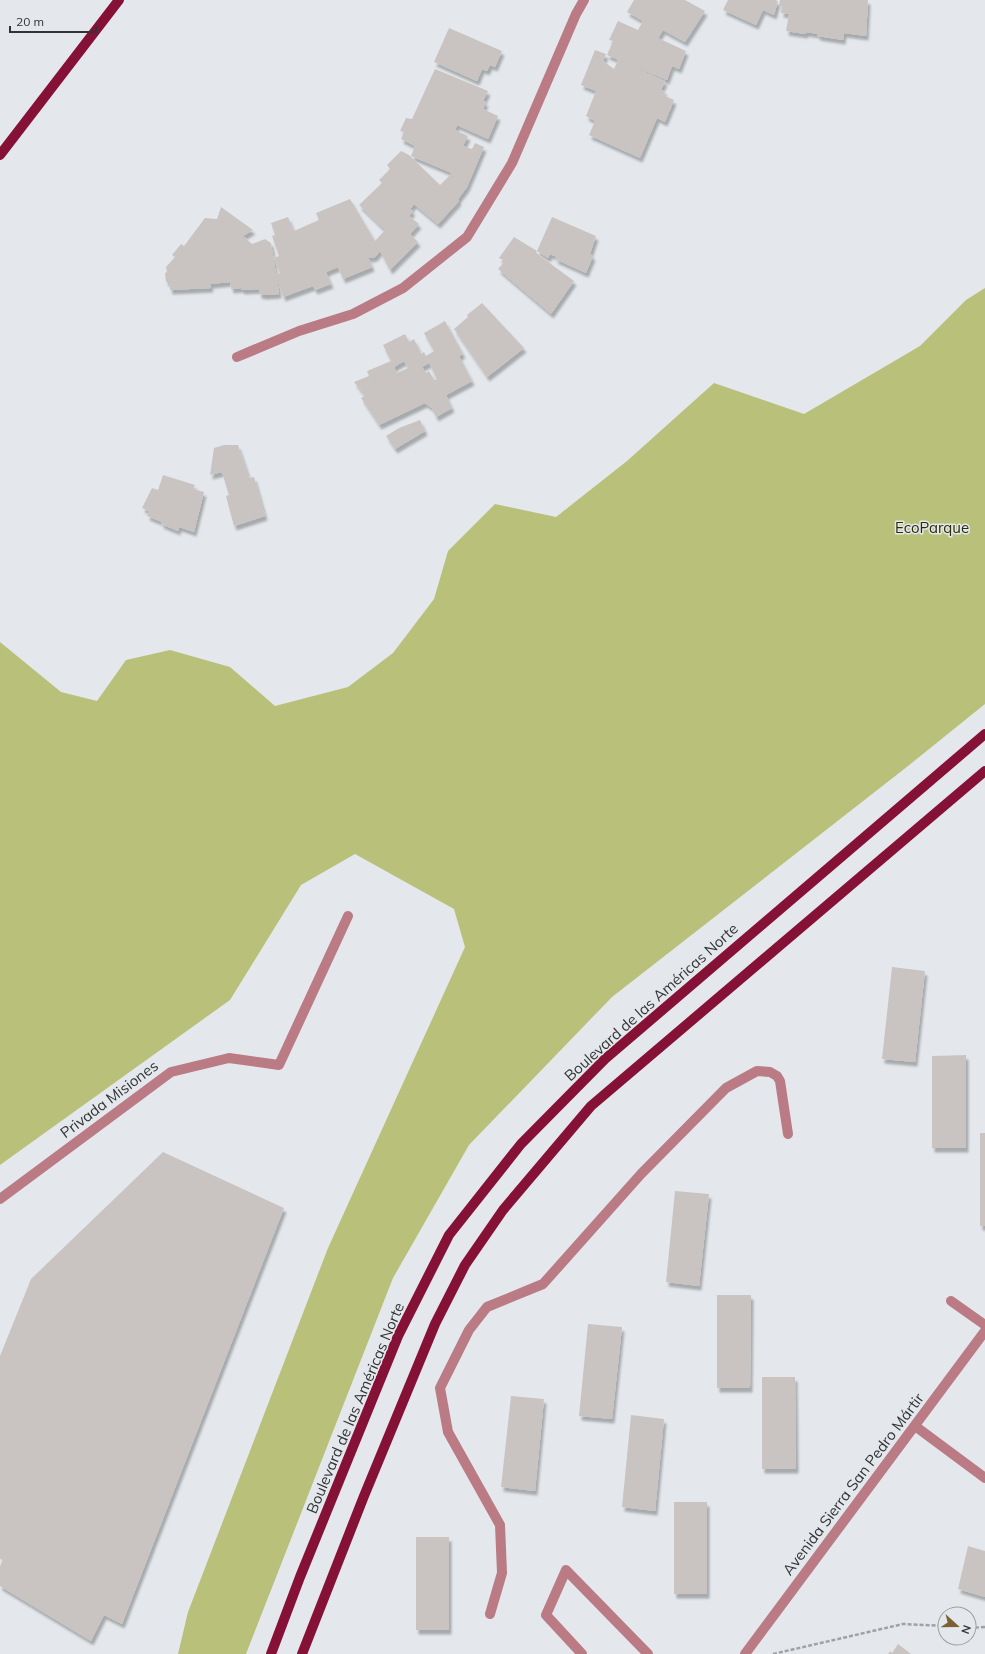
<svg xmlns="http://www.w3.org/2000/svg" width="985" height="1654" viewBox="0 0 985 1654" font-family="Mulish,sans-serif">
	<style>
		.green { fill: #b8c07a }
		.building { fill: #c9c4c1; fill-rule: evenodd; filter: url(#shadow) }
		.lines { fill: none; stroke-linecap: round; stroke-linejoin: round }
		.path { stroke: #9fa2a5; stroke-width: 2.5; stroke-dasharray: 4 2; stroke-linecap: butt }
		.minor { stroke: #ba7b85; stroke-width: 10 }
		.major { stroke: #851137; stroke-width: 10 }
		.labels { text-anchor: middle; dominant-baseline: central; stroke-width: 3; stroke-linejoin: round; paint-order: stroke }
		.park-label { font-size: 15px; fill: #292c04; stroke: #e4e8ec }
		.street-label { font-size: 15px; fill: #313334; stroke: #e4e8ec }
	</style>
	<defs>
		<filter id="shadow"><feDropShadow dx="2.5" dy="4.5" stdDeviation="1" flood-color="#0004"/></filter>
	</defs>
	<rect width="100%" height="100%" fill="#e4e8ec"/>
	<polygon class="green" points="985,288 985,704 908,766 612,997 469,1145 393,1278 246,1654 178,1654 188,1612 328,1248 465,947 454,909 355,854 301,885 230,1000 0,1165 0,642 61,692 97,701 126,660 170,650 230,667 275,706 348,687 393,653 434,599 448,551 495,504 556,517 627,461 714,383 804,414 920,346 966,300"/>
	<g class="building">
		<polygon points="634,0 685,0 705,11 685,42 663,30 658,38 686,51 679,69 672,66 667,80 607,55 613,41 609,40 618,21 638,30 643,21 627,12"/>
		<polygon points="728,0 775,0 778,1 774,15 763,10 756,25 723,10"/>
		<polygon points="780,0 868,0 866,36 844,33 843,40 817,36 818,34 806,32 805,34 786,31 789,14 781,13 782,6 779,6"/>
		<polygon points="449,28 502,51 495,67 490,65 487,71 482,69 477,81 434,62"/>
		<polygon points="595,50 606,54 603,61 614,69 618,60 665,81 661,90 665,91 663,95 674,100 665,122 657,118 640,158 589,135 595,121 586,116 596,91 581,85"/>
		<polygon points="435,69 488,91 483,101 486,102 483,109 498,116 488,139 457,125 455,130 468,136 463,146 472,149 475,143 484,147 467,187 458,199 459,201 438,224 414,204 410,209 413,211 409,216 419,224 410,234 418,242 390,270 380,251 375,257 370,258 367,255 372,267 343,279 338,267 326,272 331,284 315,290 313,286 283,297 277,278 279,294 264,295 259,294 259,289 242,290 241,288 231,289 230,282 210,284 211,288 170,290 169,282 166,282 165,273 167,272 166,267 175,257 172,255 181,244 184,246 205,218 217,219 221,207 253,230 243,236 252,244 265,239 271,243 276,274 280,273 274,258 279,256 272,236 275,235 271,223 288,217 294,231 319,220 316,213 350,199 375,241 385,230 359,205 382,183 379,180 390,169 387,165 401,151 409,155 440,185 452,173 411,156 415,146 401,139 404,132 400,131 406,118 412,119"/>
		<polygon points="552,217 596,236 590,254 593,256 586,273 555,259 557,257 550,254 548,258 537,251"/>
		<polygon points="514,237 537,251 536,253 574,281 551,314 498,269 505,261 499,258"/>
		<polygon points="482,303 524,348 487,377 454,329 468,317 467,315"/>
		<path d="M445 321 463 354 459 356 472 381 446 395 452 408 436 417 432 408 425 403 379 425 361 398 365 396 354 382 369 376 367 371 391 361 383 345 405 334 409 342 414 339 421 354 424 352 426 356 434 351 424 333ZM404 361 408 368 397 373 394 367ZM429 363 437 379 434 380 429 371 426 373 422 367Z"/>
		<polygon points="420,420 425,431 395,449 386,436 399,428"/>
		<polygon points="224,445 238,445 249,478 254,477 265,516 234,526 226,496 229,495 222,472 210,475 214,448"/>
		<polygon points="163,475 195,485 193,489 204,492 194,532 179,527 178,531 161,524 162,522 147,516 149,511 142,508 152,488 158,490"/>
		<polygon points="892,967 925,971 915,1062 882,1059"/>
		<polygon points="966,1055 966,1148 932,1148 932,1056"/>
		<rect x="980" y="1133" width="5" height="93"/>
		<polygon points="163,1152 284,1208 122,1624 104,1615 91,1641 0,1586 0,1566 3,1560 0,1559 0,1356 31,1279"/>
		<polygon points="675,1191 709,1194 699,1286 666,1282"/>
		<polygon points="717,1295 751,1295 750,1388 717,1388"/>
		<polygon points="588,1324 622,1327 612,1419 579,1416"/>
		<polygon points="762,1377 795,1377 796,1469 762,1469"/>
		<polygon points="511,1396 544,1399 535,1491 501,1487"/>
		<polygon points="631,1415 664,1419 655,1511 622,1507"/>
		<rect x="674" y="1502" width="33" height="92"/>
		<rect x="416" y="1537" width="33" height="93"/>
		<polygon points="968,1546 985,1551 985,1597 958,1589"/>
		<polygon points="898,1644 911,1654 888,1654 890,1651 892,1653"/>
	</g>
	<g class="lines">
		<g class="path">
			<polyline points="969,1628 985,1627"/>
			<polyline points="773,1654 903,1624 945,1626"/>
		</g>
		<g class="minor">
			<polyline points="237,357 299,331 353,314 403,288 467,237 512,163 576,14 584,0"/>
			<polyline points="0,1199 171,1072 229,1058 279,1065 348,916"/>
			<polyline points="951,1301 985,1325"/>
			<polyline points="915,1426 985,1478"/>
			<polyline points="490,1614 502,1573 500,1525 448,1432 440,1388 469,1330 487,1307 543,1284 641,1174 726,1088 757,1071 770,1072 777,1076 780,1081 788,1134"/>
			<polyline points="582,1654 546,1615 566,1570 648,1654"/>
			<polyline points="745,1654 985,1331"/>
		</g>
		<g class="major">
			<polyline points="0,155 119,0"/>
			<polyline points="271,1654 300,1577 398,1336 449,1235 521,1144 605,1059 985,734"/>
			<polyline points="302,1654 364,1496 435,1324 465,1265 503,1210 591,1106 985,771"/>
		</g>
	</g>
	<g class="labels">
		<g class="park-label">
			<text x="932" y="527">EcoParque</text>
		</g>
		<g class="street-label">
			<text transform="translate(651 1002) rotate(-42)">Boulevard de las Américas Norte</text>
			<text transform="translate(109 1099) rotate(-37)">Privada Misiones</text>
			<text transform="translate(355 1408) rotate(-67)">Boulevard de las Américas Norte</text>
			<text transform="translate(853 1484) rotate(-53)">Avenida Sierra San Pedro Mártir</text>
		</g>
	</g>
	<g transform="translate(957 1626) rotate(111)"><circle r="19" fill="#e4e8ec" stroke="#9ca0a2"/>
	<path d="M0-3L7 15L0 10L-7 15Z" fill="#7c6133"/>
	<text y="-6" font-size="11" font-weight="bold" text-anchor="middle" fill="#313334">N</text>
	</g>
	<path d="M10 26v6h86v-6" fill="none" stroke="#313334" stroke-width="2"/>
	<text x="16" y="26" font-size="12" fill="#313334" stroke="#e4e8ec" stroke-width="3" paint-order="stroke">20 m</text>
</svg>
